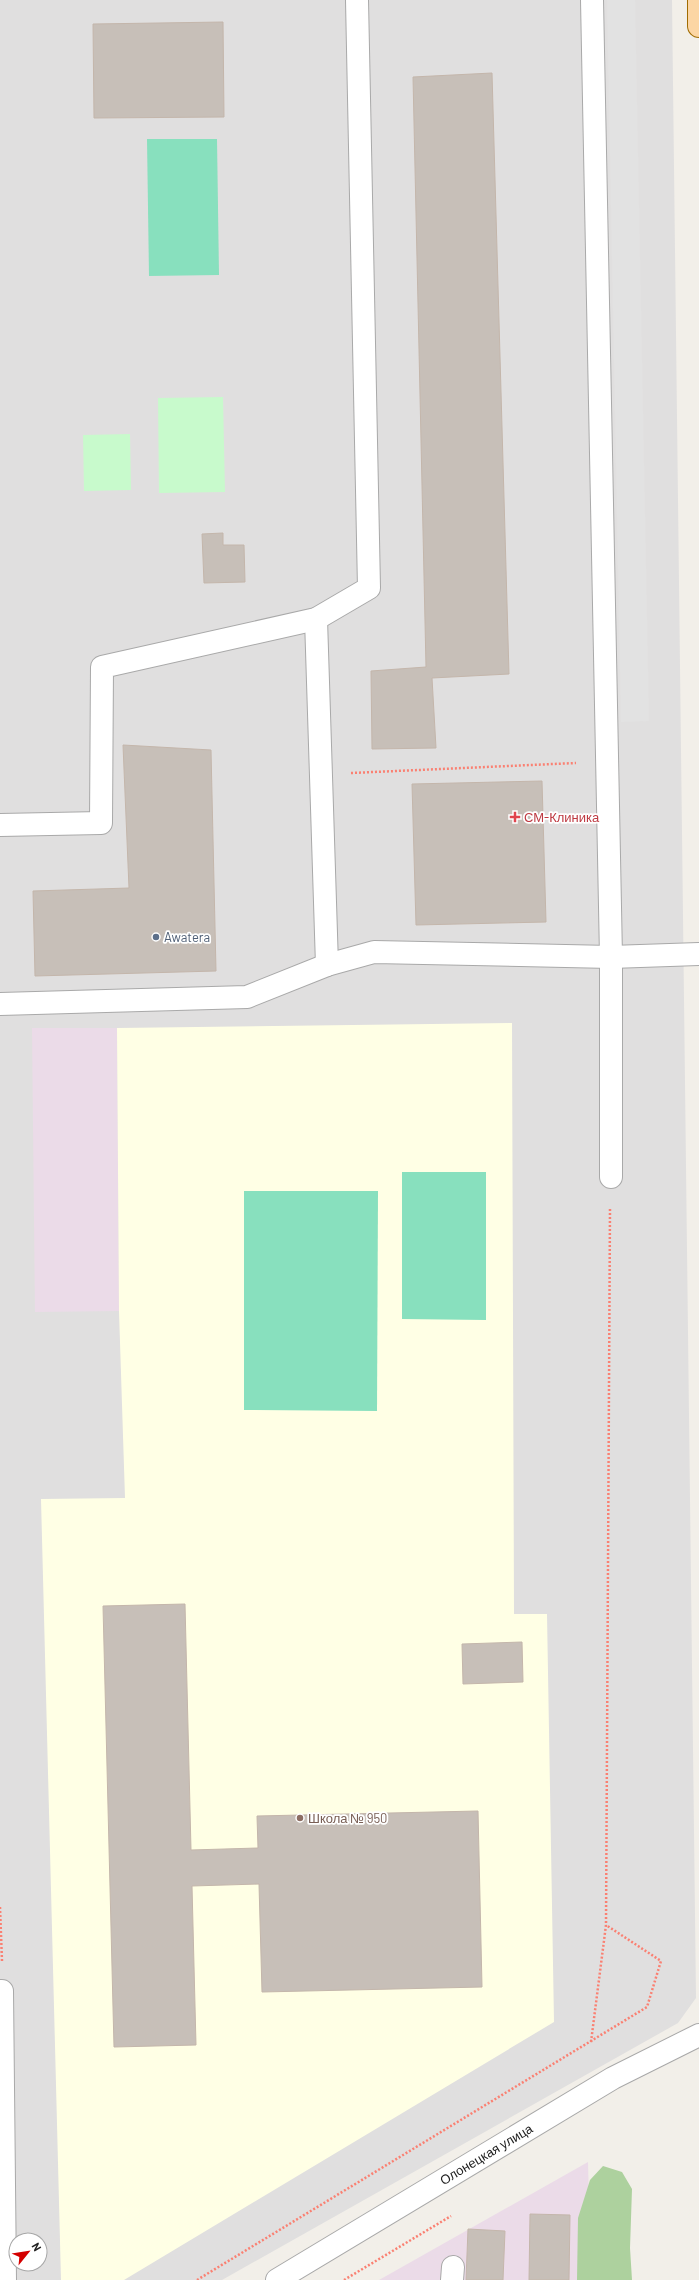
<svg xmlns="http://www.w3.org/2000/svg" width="699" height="2280" viewBox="0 0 699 2280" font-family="Barlow,sans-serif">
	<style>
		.residential { fill: #e0dfdf; fill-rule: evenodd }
		.industrial { fill: #ebdbe8 }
		.education { fill: #ffffe5 }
		.forest { fill: #add19e }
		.park { fill: #c8facc }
		.pitch { fill: #88e0be }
		.parking { fill: #e2e2e2 }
		.building { fill: #c7bfb8; stroke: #c4b6ab }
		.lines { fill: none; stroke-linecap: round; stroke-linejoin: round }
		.minor-casing { stroke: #a9a9a9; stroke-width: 24 }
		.major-casing { stroke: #a06b00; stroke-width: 24 }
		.path { stroke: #fa8072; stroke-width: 2.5; stroke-dasharray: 2 2; stroke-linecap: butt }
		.minor { stroke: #fff; stroke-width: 22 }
		.major { stroke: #fcd6a4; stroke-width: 22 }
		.health-dot { fill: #e0444e; stroke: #fff; stroke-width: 1.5 }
		.service-dot { fill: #5c6f8a; stroke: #fff; stroke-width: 1.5 }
		.education-dot { fill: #8d6e63; stroke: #fff; stroke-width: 1.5 }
		.labels { text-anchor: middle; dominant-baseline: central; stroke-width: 3.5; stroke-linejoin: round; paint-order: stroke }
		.health-label { font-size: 13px; fill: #be3a42; stroke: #fff; text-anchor: start }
		.service-label { font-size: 13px; fill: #4e5e75; stroke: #fff; text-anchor: start }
		.education-label { font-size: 13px; fill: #785e54; stroke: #fff; text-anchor: start }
		.street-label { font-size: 13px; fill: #222; stroke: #fff }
	</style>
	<rect width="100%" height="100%" fill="#f2efe9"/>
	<path class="residential" d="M0 0H672L696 1998 678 2023 222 2280H0ZM16 2240H40V2264H16Z"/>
	<g class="industrial">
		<polygon points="32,1028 117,1028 119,1311 35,1312"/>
		<polygon points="588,2162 591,2280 379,2280"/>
	</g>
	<polygon class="education" points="512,1023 514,1614 547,1614 554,2022 124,2280 61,2280 41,1499 125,1498 119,1311 117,1028"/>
	<polygon class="forest" points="603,2166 622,2172 632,2189 630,2248 632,2280 577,2280 578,2218 590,2180"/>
	<g class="park">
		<polygon points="223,397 225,492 159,493 158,398"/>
		<polygon points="130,434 131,490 84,491 83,435"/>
	</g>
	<g class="pitch">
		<polygon points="147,139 217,139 219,275 149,276"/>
		<polygon points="402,1172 486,1172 486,1320 402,1319"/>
		<polygon points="244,1191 378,1191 377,1411 244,1410"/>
	</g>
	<polygon class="parking" points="607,0 635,0 649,721 621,722"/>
	<g class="building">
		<polygon points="223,22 224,117 94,118 93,24"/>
		<polygon points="492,73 509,674 432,678 436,748 372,749 371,671 426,667 413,77"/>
		<polygon points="223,533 223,545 244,545 245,582 204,583 202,534"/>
		<polygon points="123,745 211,750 216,971 35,976 33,891 129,888"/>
		<polygon points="542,781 546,922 416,925 412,784"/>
		<polygon points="185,1604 191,1850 258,1848 257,1816 478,1811 482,1987 262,1992 259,1884 192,1886 196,2045 114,2047 103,1606"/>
		<polygon points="522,1642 523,1682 463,1684 462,1644"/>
		<polygon points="530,2214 570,2215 569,2280 529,2280"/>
		<polygon points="468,2229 505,2231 503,2280 466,2280"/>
	</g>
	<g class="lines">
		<defs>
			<g id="minor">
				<polyline points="592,0 611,957 611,1177"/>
				<polyline points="316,619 327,965"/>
				<polyline points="0,825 101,823 102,667 316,619 369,588 357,0"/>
				<polyline points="0,1004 247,997 327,965 374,952 611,957 699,954"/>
				<polyline points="0,1991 2,1991 5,2280"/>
				<polyline points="277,2280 613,2078 699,2035"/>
				<polyline points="452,2280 453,2267"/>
			</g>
			<polyline id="major" points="699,0 699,26"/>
		</defs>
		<use href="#minor" class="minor-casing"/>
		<use href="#major" class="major-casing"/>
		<g class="path">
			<polyline points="351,773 576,763"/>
			<polyline points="0,1907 2,1961"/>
			<polyline points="591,2042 606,1925 610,1207"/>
			<polyline points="197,2280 647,2007 661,1961 606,1925"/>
			<polyline points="344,2280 451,2216"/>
		</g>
		<use href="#minor" class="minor"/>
		<use href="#major" class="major"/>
	</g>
	<path class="health-dot" d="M513 811h4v4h4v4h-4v4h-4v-4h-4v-4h4z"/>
	<circle class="service-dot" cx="156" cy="937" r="4"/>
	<circle class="education-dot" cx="300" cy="1818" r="4"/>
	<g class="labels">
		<g class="health-label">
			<text x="524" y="817">СМ-Клиника</text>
		</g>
		<g class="service-label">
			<text x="164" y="937">Awatera</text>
		</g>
		<g class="education-label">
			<text x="308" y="1818">Школа № 950</text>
		</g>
		<g class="street-label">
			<text transform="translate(486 2154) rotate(-31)">Олонецкая улица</text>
		</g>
	</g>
	<g transform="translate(28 2252) rotate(60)"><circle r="19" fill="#ffffff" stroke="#a7a7a7"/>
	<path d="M0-3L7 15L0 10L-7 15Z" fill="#d40000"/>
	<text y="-6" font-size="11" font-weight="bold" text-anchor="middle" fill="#222222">N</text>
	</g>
</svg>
